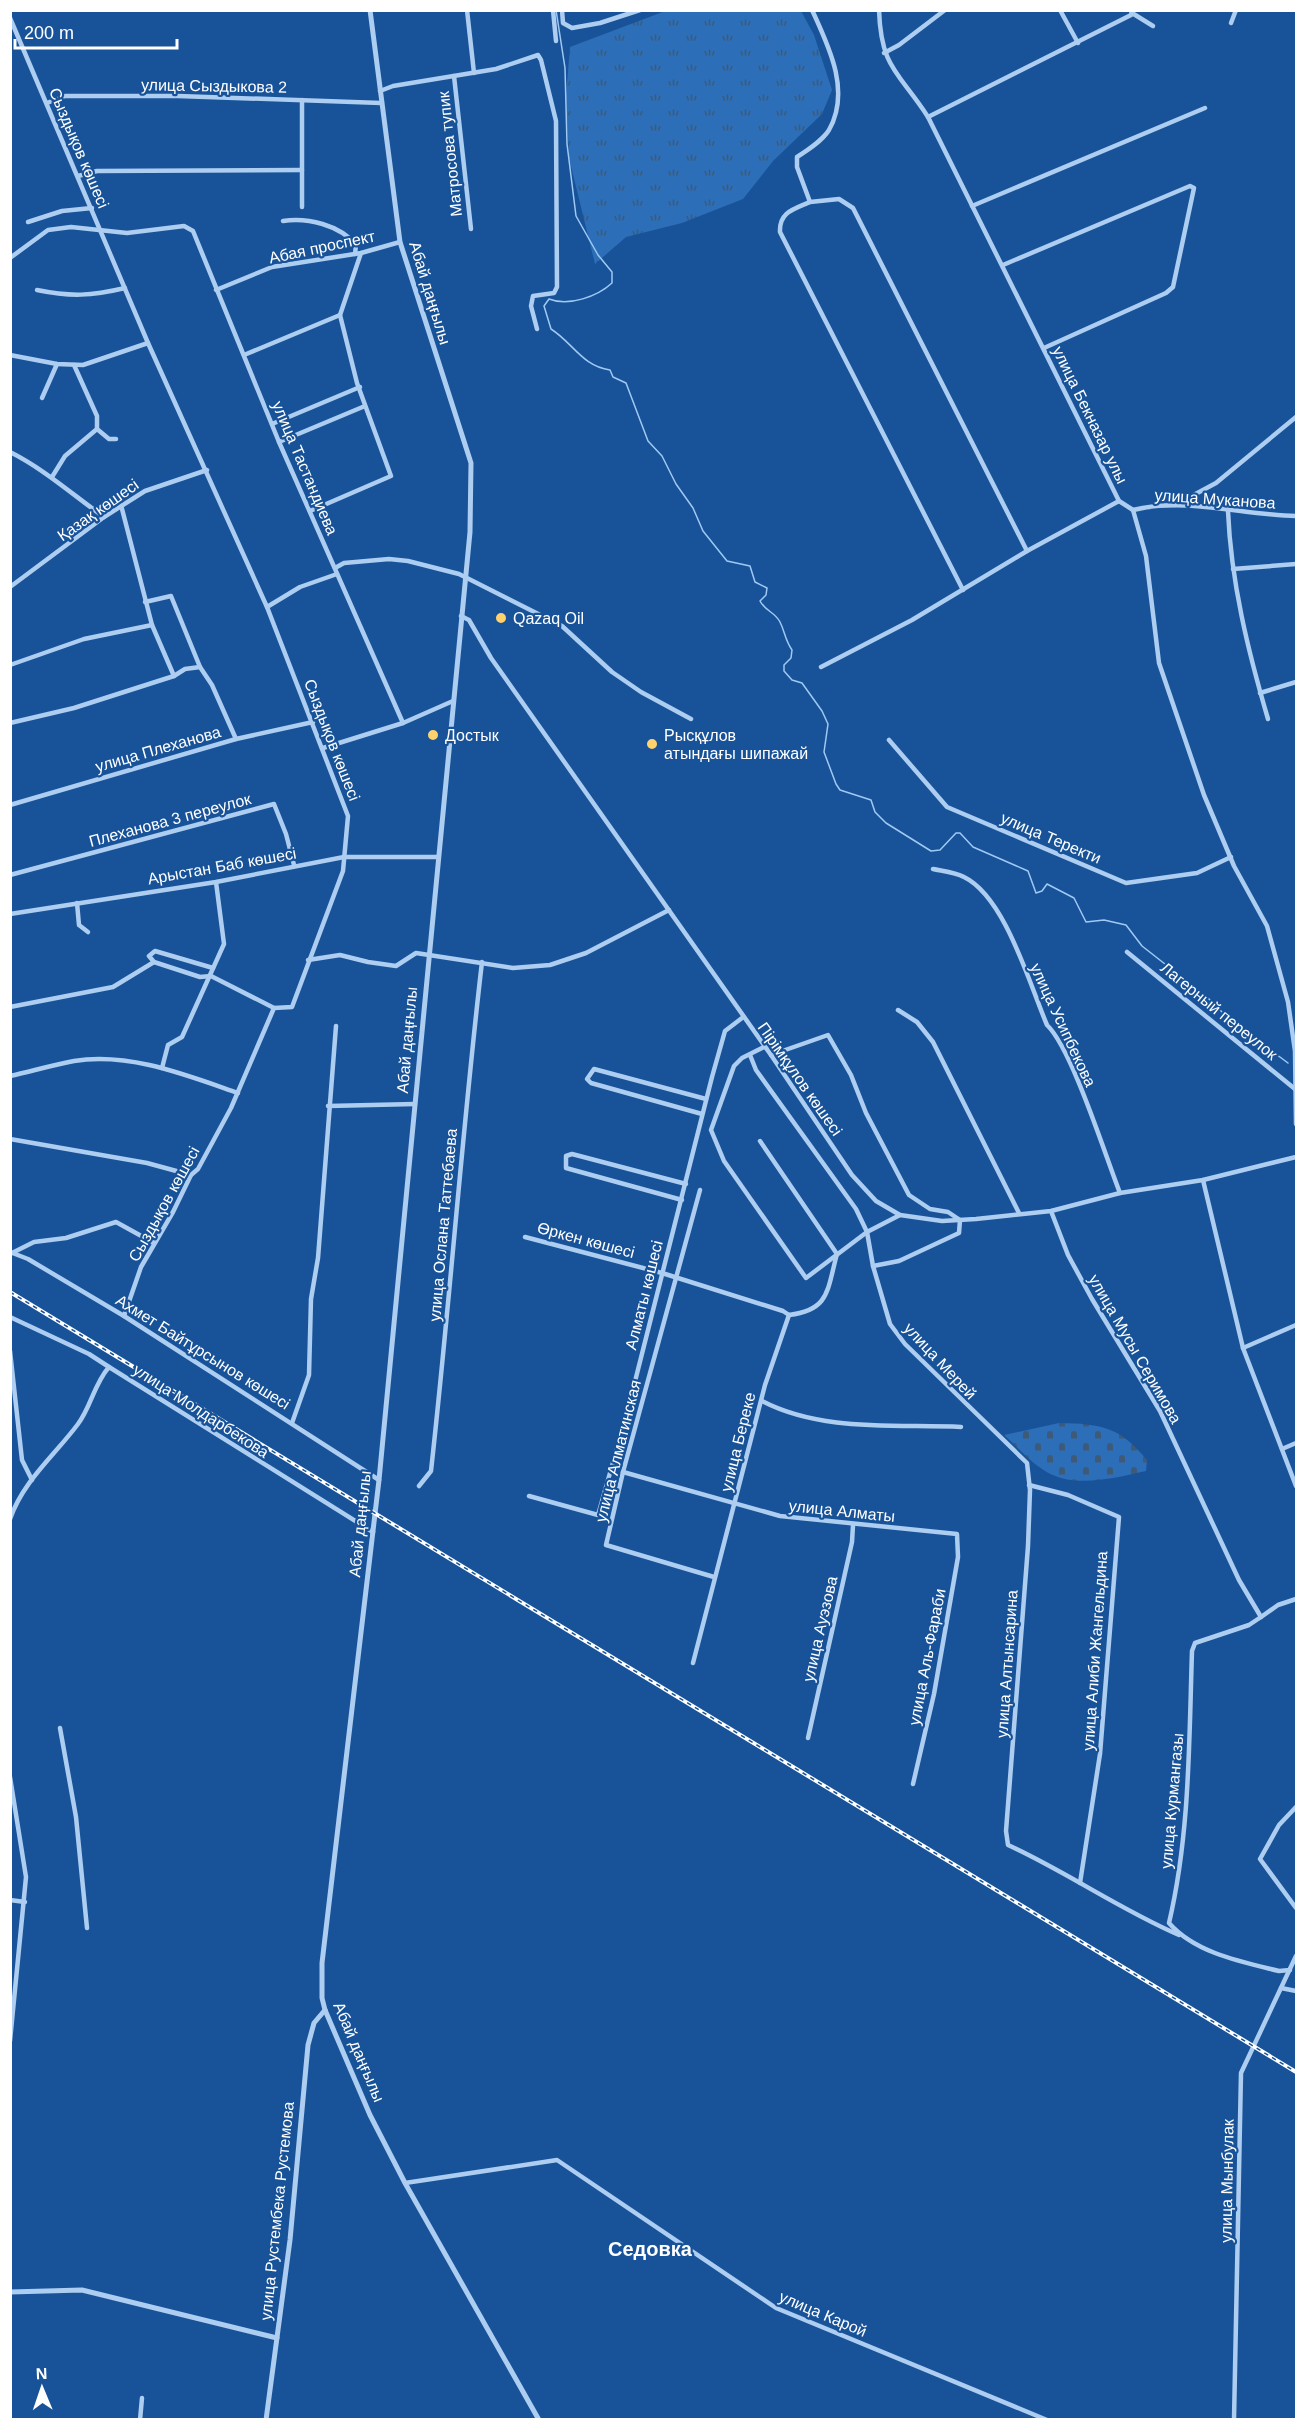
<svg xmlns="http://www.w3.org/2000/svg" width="1307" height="2430" viewBox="0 0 1307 2430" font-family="Arial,sans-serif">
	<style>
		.grass { fill: url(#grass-tufts) }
		.cemetery { fill: url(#cemetery-stones) }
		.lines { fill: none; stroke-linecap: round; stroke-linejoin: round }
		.stream { stroke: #a0c9f4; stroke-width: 1.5 }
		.minor { stroke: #adcdf1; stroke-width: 4.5 }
		.tertiary { stroke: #adcdf1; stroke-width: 5 }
		.rail-casing { stroke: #fff; stroke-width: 4 }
		.rail { stroke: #185399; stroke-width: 1.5; stroke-dasharray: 4.5; stroke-linecap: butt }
		.poi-dot { fill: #ffd26d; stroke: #185399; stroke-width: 2 }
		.labels { text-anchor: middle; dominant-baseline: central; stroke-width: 4.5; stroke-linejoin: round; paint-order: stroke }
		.street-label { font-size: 16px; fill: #fff; stroke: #185399 }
		.poi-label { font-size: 16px; fill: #fff; stroke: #185399; text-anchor: start }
		.quarter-label { font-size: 20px; font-weight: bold; fill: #fff; stroke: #185399 }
	</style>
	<defs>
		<pattern id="grass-tufts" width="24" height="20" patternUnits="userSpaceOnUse" patternTransform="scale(1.5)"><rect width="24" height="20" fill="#2c6eb7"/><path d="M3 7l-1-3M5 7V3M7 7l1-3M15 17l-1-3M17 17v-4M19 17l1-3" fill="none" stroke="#3f5a77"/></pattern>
		<pattern id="cemetery-stones" width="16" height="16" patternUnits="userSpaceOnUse" patternTransform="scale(1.5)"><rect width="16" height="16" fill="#2c6eb7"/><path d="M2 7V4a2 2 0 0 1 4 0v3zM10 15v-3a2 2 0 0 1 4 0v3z" fill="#3f5a77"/></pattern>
	</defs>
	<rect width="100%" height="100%" fill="#185399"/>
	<polygon class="grass" points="668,10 801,11 814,35 832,90 822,114 773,161 743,199 682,223 626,237 595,264 569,158 566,96 570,47"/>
	<path class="cemetery" d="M1059 1423C1101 1424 1119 1426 1147 1460L1146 1471C1114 1478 1071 1490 1042 1469 1028 1460 1017 1446 1004 1435Z"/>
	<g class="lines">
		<path class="stream" d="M556 10 565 68 567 144 576 216 598 255 612 272V283C598 296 569 307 549 299L544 306 551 329C573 343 582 366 610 370L613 377 626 383 648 441 662 456 676 484 693 508 703 531 727 561 750 566 755 582 767 588 766 595 760 601C765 611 775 612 780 622 785 632 785 640 792 650L791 658 784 665V671L792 680 802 683 822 711 828 724 824 752 836 784 840 790 871 800 875 812 886 823 931 851 940 850 956 833H960L973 847 1028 871 1036 893 1042 891 1047 884 1074 898 1086 922 1104 920 1126 925 1142 946 1207 997 1230 1020 1288 1063"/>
		<g class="minor">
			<polyline points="467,10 474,73"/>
			<polyline points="553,10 556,41"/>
			<polyline points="562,10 563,23 572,28 600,23 640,10"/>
			<path d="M812 10C829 47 851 91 829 130 822 141 808 150 797 157V167L810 202C794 209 779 212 780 232L963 590"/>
			<path d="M879 10C881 69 899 72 928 117L1119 501 1133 510 1146 556 1159 663 1204 795 1234 866 1267 926 1288 1002 1295 1051 1296 1124"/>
			<polyline points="1060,10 1078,43"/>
			<polyline points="1132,13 1153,26"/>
			<polyline points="10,18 148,343 267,607 348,816 343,871 292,1007 274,1008 231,1108 198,1169 191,1175 173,1212 141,1267 124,1316"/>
			<polyline points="1231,23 1236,10"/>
			<polyline points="884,53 899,45 945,10"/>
			<polyline points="454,76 471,229"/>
			<polyline points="380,91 393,86 496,69 538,55 541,60 556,121 557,287 554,293 533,296 531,306 537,329"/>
			<polyline points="302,100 302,207"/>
			<polyline points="47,103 65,96 178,96 381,103"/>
			<polyline points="928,117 1131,15 1132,10"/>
			<polyline points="78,176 97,171 302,170"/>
			<polyline points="810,202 839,199 853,208 1027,551"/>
			<polyline points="972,206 1205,108"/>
			<path d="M283 221C307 217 340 225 356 245L355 254"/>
			<polyline points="28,222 62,211 92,208"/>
			<polyline points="10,258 48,230 71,227 127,233 184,226 193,231 279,442 403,723"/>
			<polyline points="1003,265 1190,186 1194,188 1173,287 1166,293 1044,348"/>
			<path d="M37 290C71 297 91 296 125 288"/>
			<polyline points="216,290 272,267 361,253 400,242"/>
			<polyline points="10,355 57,364 83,365 148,343"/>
			<polyline points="244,355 340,315"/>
			<polyline points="74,365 97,416 97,429 109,439 116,439"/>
			<polyline points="42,398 57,364"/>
			<polyline points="272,424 360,387"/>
			<polyline points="279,442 365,406"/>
			<path d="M10 452C44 469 73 495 104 517"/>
			<polyline points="52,477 65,456 97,429"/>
			<polyline points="121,505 152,625 174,676"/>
			<polyline points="1175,505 1216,483 1296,417"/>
			<path d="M1133 510C1185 497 1243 515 1296 516"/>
			<polyline points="310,511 391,476 357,383 340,315 361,253"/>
			<path d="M1228 511C1231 582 1248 651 1268 719"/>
			<polyline points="335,568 344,563 389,559 408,561 459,574 562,626 612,672 641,692 691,719"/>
			<polyline points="1233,569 1296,564"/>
			<polyline points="10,587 104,517 145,491 207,470"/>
			<polyline points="145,602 171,596 200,667 212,685 236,739"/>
			<polyline points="267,607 300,587 337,574"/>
			<polyline points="461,616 469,620 491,658 771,1055 852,1175 876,1201 900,1215 942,1221 976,1219 1051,1211 1120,1193 1203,1180 1296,1157"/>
			<polyline points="10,665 84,639 152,625"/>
			<polyline points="821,667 912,620 1027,551 1119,501"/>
			<polyline points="1260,693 1296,682"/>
			<polyline points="10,723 74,708 174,676 185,669 200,667"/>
			<polyline points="889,740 947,807 1126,883 1197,873 1231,857"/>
			<polyline points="323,748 403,723 453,701"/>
			<polyline points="10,805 236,739 313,722"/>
			<path d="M933 869C942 871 955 872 964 877 1005 897 1029 983 1047 1025 1072 1049 1105 1155 1120 1193"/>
			<polyline points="10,875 274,804 286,834 294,865"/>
			<polyline points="77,903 79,925 88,932"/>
			<polyline points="10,914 216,882 344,857 438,857"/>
			<polyline points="1127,952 1295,1089"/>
			<polyline points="308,960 340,955 368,962 396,966 416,953 513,968 550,965 586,953 669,910"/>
			<polyline points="213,968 155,951 149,956 154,962 200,977 211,976 274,1008"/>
			<polyline points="10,1007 113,987 154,962"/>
			<polyline points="898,1010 917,1022 933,1042 1019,1213"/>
			<polyline points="764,1047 742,1058 734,1066 711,1130 724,1161 806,1278 867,1232 900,1215"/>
			<path d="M750 1055 756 1070 856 1209 867 1232 873 1266 890 1324 905 1344 1027 1463 1030 1490 1028 1546 1006 1831 1008 1845C1067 1872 1119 1909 1179 1935"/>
			<polyline points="771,1055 828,1035 851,1075 866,1113 909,1195 930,1209 948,1212 960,1220 959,1233 899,1261 873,1266"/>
			<polyline points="162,1068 168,1045 182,1037 224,944 216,882"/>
			<path d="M10 1076C32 1071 53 1065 74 1061 129 1052 186 1075 238 1093"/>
			<polyline points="328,1106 415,1104"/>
			<polyline points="702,1114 591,1083 587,1079 594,1069 706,1099"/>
			<polyline points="10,1139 147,1163 191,1175"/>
			<path d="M760 1141 837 1254C827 1290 830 1310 789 1315"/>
			<polyline points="1203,1180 1243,1348 1296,1486"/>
			<polyline points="700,1190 623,1472 606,1545 714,1577"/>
			<polyline points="682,1200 566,1168 566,1156 572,1154 686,1184"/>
			<path d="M1051 1211 1068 1255 1092 1299 1160 1411 1239 1580 1261 1617 1249 1625 1195 1643 1192 1651C1189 1741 1190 1834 1169 1923 1195 1953 1242 1962 1279 1971L1290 1970"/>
			<polyline points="525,1237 662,1273 783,1311 789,1315"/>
			<polyline points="10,1252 28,1259 124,1316 379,1480"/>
			<polyline points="12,1253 34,1242 66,1238 116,1222 154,1243"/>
			<polyline points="10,1317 89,1354 109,1367"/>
			<polyline points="1243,1348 1296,1325"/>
			<polyline points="10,1351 22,1460 32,1480"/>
			<path d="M762 1401C821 1432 896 1424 961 1427"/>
			<polyline points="292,1423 309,1375 311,1299 318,1258 336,1026"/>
			<polyline points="1282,1449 1296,1443"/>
			<polyline points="623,1472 780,1516 957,1534 958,1557 934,1694 913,1784"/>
			<polyline points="1029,1485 1068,1495 1119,1517 1100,1754 1080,1883"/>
			<path d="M419 1486 431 1471C450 1301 462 1132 482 962"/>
			<polyline points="529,1496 598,1515 626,1417 712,1077 725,1031 742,1018"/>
			<path d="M10 1519C23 1481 55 1455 78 1424 91 1407 94 1384 109 1367L373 1532"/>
			<polyline points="1261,1617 1278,1605 1296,1599"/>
			<polyline points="693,1663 765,1385 789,1315"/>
			<polyline points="60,1728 76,1817 87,1928"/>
			<polyline points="808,1738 852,1542 853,1525"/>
			<polyline points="10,1777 26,1877 10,2041"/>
			<polyline points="1296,1807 1279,1825 1260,1859 1296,1908"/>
			<polyline points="10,1900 25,1902"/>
			<polyline points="1281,1988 1296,1991"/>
			<polyline points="405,2183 557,2160 776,2308 1047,2420"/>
			<polyline points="140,2420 142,2398"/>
			<polyline points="1234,2420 1241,2073 1296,1956"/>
		</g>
		<g class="tertiary">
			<polyline points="370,10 400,242 471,463 470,532 379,1480 322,1963 322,1998 325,2010 370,2115 405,2183 539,2420"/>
			<polyline points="10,2292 82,2290 277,2338"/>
			<polyline points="266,2420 290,2240 308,2045 314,2023 325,2010"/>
		</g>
		<defs>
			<polyline id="rail" points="10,1292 1296,2072"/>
		</defs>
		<use href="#rail" class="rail-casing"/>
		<use href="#rail" class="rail"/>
	</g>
	<g class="poi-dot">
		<circle cx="501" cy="618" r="6"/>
		<circle cx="433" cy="735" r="6"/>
		<circle cx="652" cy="744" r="6"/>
	</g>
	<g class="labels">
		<g class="street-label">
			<text transform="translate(214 86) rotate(1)">улица Сыздыкова 2</text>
			<text transform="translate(79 148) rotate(67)">Сыздықов көшесі</text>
			<text transform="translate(450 154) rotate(-96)">Матросова тупик</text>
			<text transform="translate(322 247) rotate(-12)">Абая проспект</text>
			<text transform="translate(430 293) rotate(73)">Абай даңғылы</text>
			<text transform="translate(1090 415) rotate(64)">улица Бекназар улы</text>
			<text transform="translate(305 468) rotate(67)">улица Тастандиева</text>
			<text transform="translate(1215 499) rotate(4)">улица Муканова</text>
			<text transform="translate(98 510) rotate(-35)">Қазақ көшесі</text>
			<text transform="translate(332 740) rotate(69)">Сыздықов көшесі</text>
			<text transform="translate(158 749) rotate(-16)">улица Плеханова</text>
			<text transform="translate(170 820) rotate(-15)">Плеханова 3 переулок</text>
			<text transform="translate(1051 838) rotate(23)">улица Теректи</text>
			<text transform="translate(222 866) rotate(-10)">Арыстан Баб көшесі</text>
			<text transform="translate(1219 1011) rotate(39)">Лагерный переулок</text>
			<text transform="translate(1063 1025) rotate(65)">улица Усипбекова</text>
			<text transform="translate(407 1040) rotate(-85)">Абай даңғылы</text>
			<text transform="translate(800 1079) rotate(55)">Пірімқұлов көшесі</text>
			<text transform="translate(164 1204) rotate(-61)">Сыздықов көшесі</text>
			<text transform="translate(443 1225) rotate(-85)">улица Ослана Таттебаева</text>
			<text transform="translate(586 1240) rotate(15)">Өркен көшесі</text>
			<text transform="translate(644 1295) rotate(-76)">Алматы көшесі</text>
			<text transform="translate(1135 1349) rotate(60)">улица Мусы Серимова</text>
			<text transform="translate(203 1352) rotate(32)">Ахмет Байтұрсынов көшесі</text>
			<text transform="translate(940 1361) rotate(47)">улица Мерей</text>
			<text transform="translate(201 1411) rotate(33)">улица Молдарбекова</text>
			<text transform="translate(738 1442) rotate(-76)">улица Береке</text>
			<text transform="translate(618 1451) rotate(-76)">улица Алматинская</text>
			<text transform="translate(842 1511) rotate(6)">улица Алматы</text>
			<text transform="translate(360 1524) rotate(-84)">Абай даңғылы</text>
			<text transform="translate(820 1629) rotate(-77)">улица Ауэзова</text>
			<text transform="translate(1095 1651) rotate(-86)">улица Алиби Жангельдина</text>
			<text transform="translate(927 1657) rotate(-79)">улица Аль-Фараби</text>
			<text transform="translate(1007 1664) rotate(-86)">улица Алтынсарина</text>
			<text transform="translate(1172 1801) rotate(-85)">улица Курмангазы</text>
			<text transform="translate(359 2052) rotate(67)">Абай даңғылы</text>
			<text transform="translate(1227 2181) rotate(-89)">улица Мынбулак</text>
			<text transform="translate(277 2211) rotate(-84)">улица Рустембека Рустемова</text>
			<text transform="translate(823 2314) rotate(23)">улица Карой</text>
		</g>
		<g class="poi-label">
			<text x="513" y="618">Qazaq Oil</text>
			<text x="445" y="735">Достык</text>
			<text x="664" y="735">Рысқұлов<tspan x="664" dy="18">атындағы шипажай</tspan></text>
		</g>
		<g class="quarter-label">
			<text x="650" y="2249">Седовка</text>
		</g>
	</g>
	<rect width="1307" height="2430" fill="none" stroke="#ffffff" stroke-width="24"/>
	<g transform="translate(42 2388) rotate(358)" stroke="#185399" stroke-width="4.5" paint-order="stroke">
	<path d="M0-4.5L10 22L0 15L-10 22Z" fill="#ffffff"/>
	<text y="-9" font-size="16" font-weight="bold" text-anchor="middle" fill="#ffffff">N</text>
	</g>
	<path d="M15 39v9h162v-9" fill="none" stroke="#ffffff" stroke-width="3"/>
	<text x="24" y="39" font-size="18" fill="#ffffff" stroke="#185399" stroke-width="4.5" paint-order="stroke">200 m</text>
</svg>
